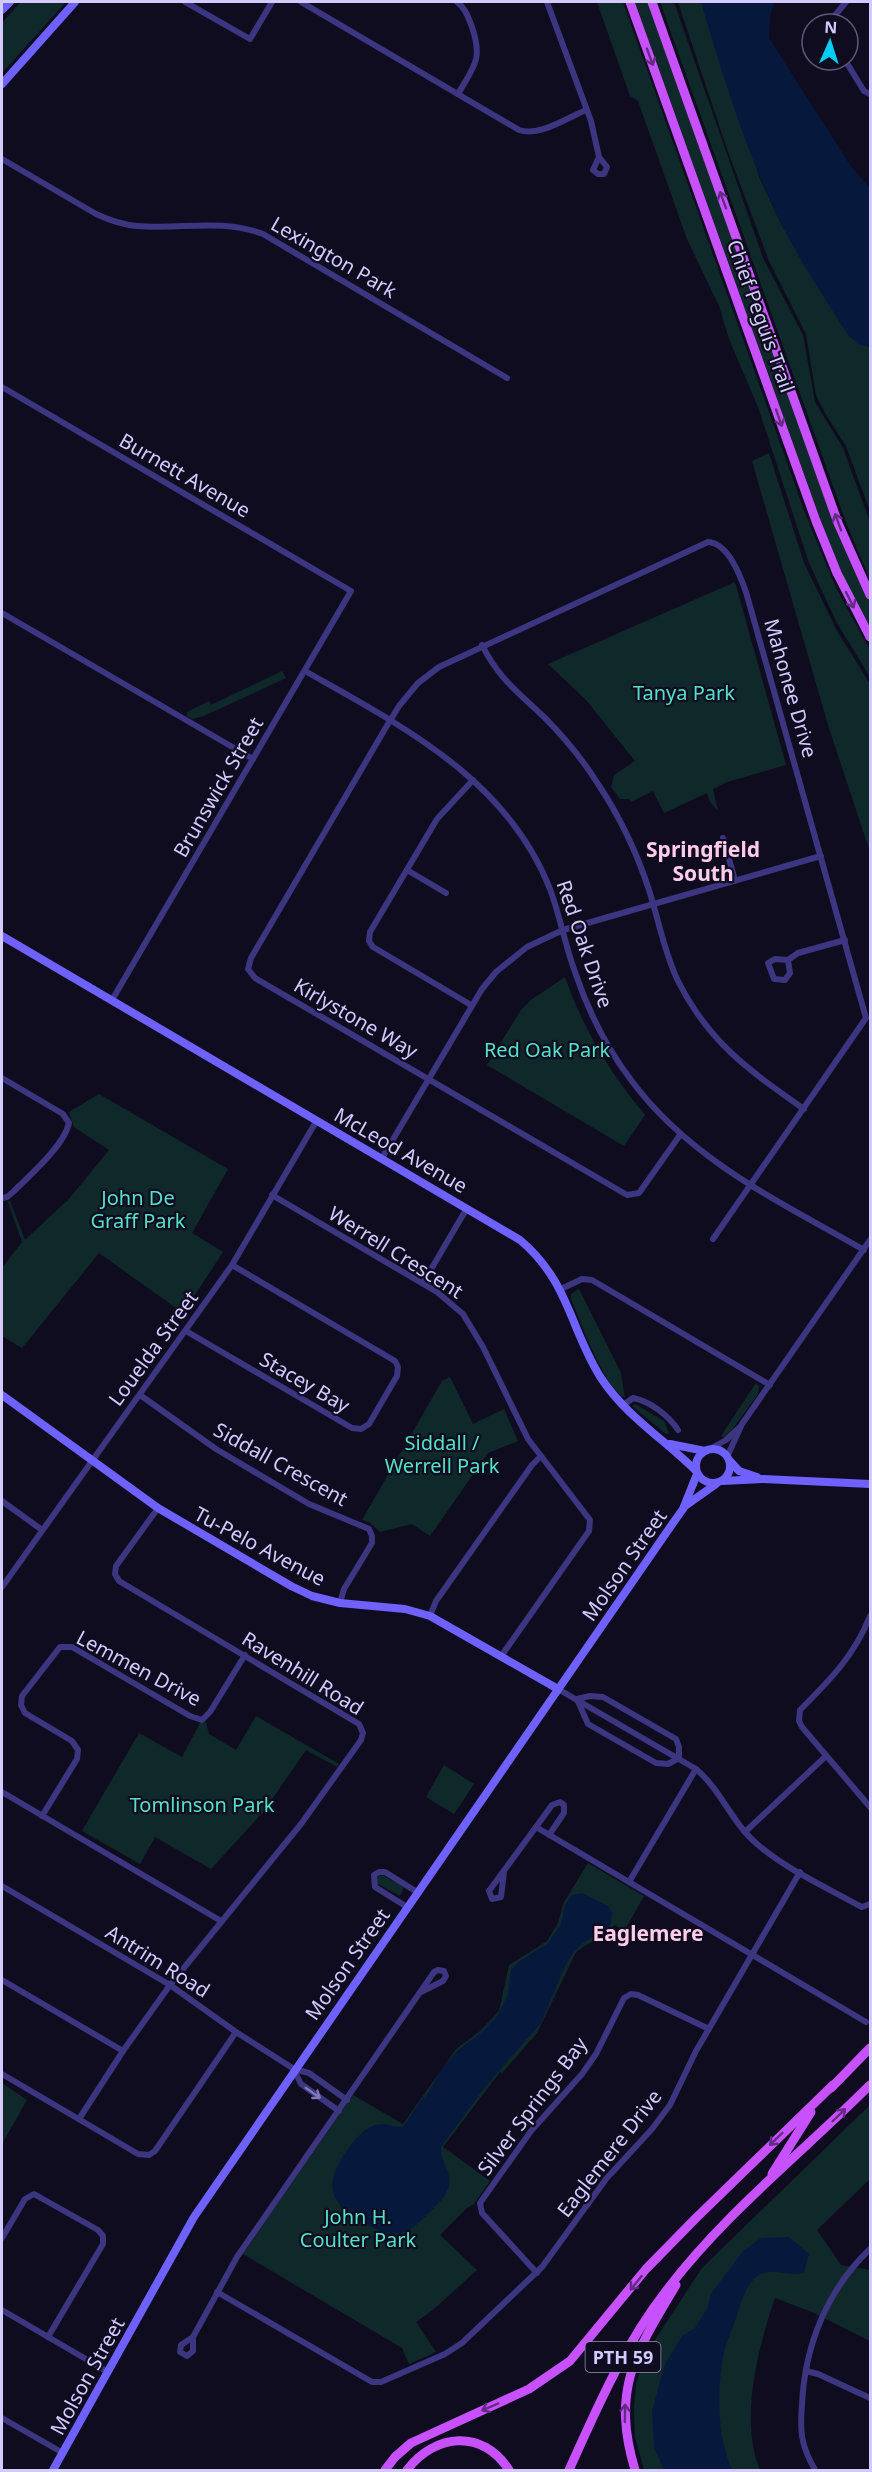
<svg xmlns="http://www.w3.org/2000/svg" width="872" height="2472" viewBox="0 0 872 2472" font-family="'Noto Sans',sans-serif">
	<style>
		.green { fill: #0f292a }
		.water { fill: #07183d }
		.lines { fill: none; stroke-linecap: round; stroke-linejoin: round }
		.street { stroke: #3c3580; stroke-width: 6 }
		.secondary { stroke: #6f61ff; stroke-width: 8 }
		.primary { stroke: #c851ff; stroke-width: 9 }
		.oneway { stroke: #632b84 }
		.oneway2 { stroke: #8078b9 }
		.labels { text-anchor: middle; dominant-baseline: central; stroke-width: 4.5; stroke-linejoin: round; paint-order: stroke }
		.shield { fill: #100c20; stroke: #9891bc; stroke-width: 1.5 }
		.shield-label { font-size: 18px; font-weight: bold; fill: #d3caff }
		.street-label { font-size: 20px; fill: #d3caff; stroke: #100c20 }
		.park-label { font-size: 20px; fill: #53e2c7; stroke: #100c20 }
		.neighbourhood-label { font-size: 21px; font-weight: bold; fill: #ffcce9; stroke: #100c20 }
	</style>
	<rect width="100%" height="100%" fill="#100c20"/>
	<g class="green">
		<polygon points="21,2 66,2 2,73 2,23"/>
		<polygon points="597,2 623,2 805,513 836,588 870,650 870,677 837,623 809,563 758,407 729,339 719,306 687,239 638,101 630,96"/>
		<polygon points="635,2 648,2 838,534 870,603 870,629 852,596 830,546"/>
		<polygon points="660,2 674,2 763,258 803,335 815,402 843,448 870,522 870,580 847,525"/>
		<polygon points="678,2 701,2 760,179 782,226 858,344 870,347 870,511 846,446 825,413 816,395 806,334 769,261 727,149"/>
		<polygon points="769,453 804,563 837,631 870,684 870,852 828,725 752,461"/>
		<polygon points="735,582 786,765 727,782 713,789 718,811 710,802 707,793 664,813 653,791 631,802 629,799 620,799 611,787 614,775 635,761 586,700 548,664"/>
		<polygon points="282,671 286,678 204,716 192,719 187,716 187,712 209,701 211,705"/>
		<path d="M565 977C583 1029 610 1073 645 1115L624 1146 487 1065 521 1010 531 1000Z"/>
		<polygon points="99,1094 228,1169 192,1233 223,1252 183,1313 99,1253 22,1348 2,1336 2,1268 22,1242 8,1202 10,1201 25,1240 69,1199 109,1150 74,1127 69,1112"/>
		<path d="M579 1289 621 1373 625 1398C603 1386 581 1322 571 1299V1294Z"/>
		<polygon points="450,1377 473,1424 504,1409 518,1441 488,1453 430,1536 412,1524 380,1532 369,1522 362,1520 442,1381"/>
		<polygon points="756,1383 759,1386 758,1394 726,1438 721,1436"/>
		<polygon points="635,1404 664,1421 669,1433 666,1434 632,1406"/>
		<polygon points="256,1716 339,1764 337,1767 306,1750 264,1811 211,1869 155,1837 140,1864 82,1831 139,1733 182,1757 200,1723 206,1722 209,1734 236,1750"/>
		<polygon points="444,1765 474,1784 454,1814 426,1797"/>
		<path d="M588 1863 644 1896 625 1930 614 1925C606 1938 586 1942 575 1954L537 2033 502 2073 500 2072 443 2147 490 2181 474 2204 467 2208 440 2235 477 2270 434 2309 416 2322 436 2352 409 2364 402 2348 243 2254 353 2095 403 2124 456 2049 480 2031 499 2011 509 1965 547 1941 558 1923 563 1904Z"/>
		<polygon points="382,1875 404,1887 400,1896 376,1883 378,1876"/>
		<polygon points="2,2083 27,2100 2,2144"/>
		<path d="M870 2105V2179L817 2230 841 2265 870 2270V2341L812 2312 775 2298C758 2348 739 2420 760 2470H644L635 2437 634 2409 636 2383 649 2349 702 2268Z"/>
	</g>
	<g class="water">
		<path d="M701 2H774L770 17 769 38 852 168 870 188V347L858 344 848 335C825 299 801 263 782 225 747 155 723 77 701 2Z"/>
		<path d="M582 1893 608 1906 612 1912 611 1923 608 1929 584 1942 573 1953 565 1966 541 2023 485 2087 441 2147C440 2161 452 2171 449 2186 446 2197 438 2204 430 2212 422 2220 413 2230 401 2233 388 2236 377 2230 366 2224 334 2208 322 2189 343 2156 353 2142 365 2123 385 2124 391 2125 396 2127 403 2127L421 2100 427 2095 441 2070 457 2051 482 2032 498 2015 508 1994 511 1970 517 1963 548 1943 561 1924 565 1905 572 1895Z"/>
		<path d="M789 2237 809 2254 804 2273C789 2277 769 2266 756 2277 745 2287 740 2305 736 2318 731 2332 724 2347 722 2362 717 2398 718 2438 732 2470H664L654 2448 652 2411 665 2364 682 2336 695 2328 707 2309 711 2294 743 2251 761 2238Z"/>
	</g>
	<g class="lines">
		<g class="street">
			<polyline points="185,2 250,39 272,2"/>
			<path d="M301 2 519 130C539 137 567 118 586 110"/>
			<path d="M457 2C466 9 468 17 472 27 483 60 474 66 458 94"/>
			<polyline points="547,2 591,121 599,157 607,167 604,174 598,174 593,170 599,157"/>
			<polyline points="828,24 846,2"/>
			<polyline points="845,60 864,91 870,94"/>
			<path d="M2 159 96 214C109 220 123 225 137 226 182 230 218 218 263 234L507 378"/>
			<polyline points="2,387 351,591 112,1000"/>
			<polyline points="2,613 253,759"/>
			<path d="M482 645C499 679 518 692 544 717 564 737 583 760 598 784 620 817 637 853 649 890 659 921 664 952 678 981 709 1043 750 1071 804 1109"/>
			<path d="M305 671C402 726 507 779 550 889 560 916 565 945 575 972 588 1011 606 1047 631 1080 690 1160 780 1202 864 1250"/>
			<polyline points="723,838 735,880"/>
			<polyline points="407,870 446,893"/>
			<polyline points="788,960 790,973 785,980 774,979 768,963 775,959 788,960 798,953 845,940"/>
			<polyline points="471,1005 373,947 369,941 370,932 437,819 473,780"/>
			<path d="M2 1078 63 1114 69 1123C64 1146 29 1176 13 1192L7 1197 2 1198"/>
			<path d="M680 1135 639 1193 627 1195 255 978 248 969 251 958 385 729 399 706 418 683 439 667 708 542C728 543 740 575 746 592L866 1018 713 1239"/>
			<polyline points="382,1158 482,989 496,972 527,947 563,930 821,856"/>
			<polyline points="272,1195 437,1292 463,1314 483,1347 528,1439 590,1520 589,1531 502,1655"/>
			<polyline points="423,1283 467,1208"/>
			<polyline points="561,1289 582,1279 592,1280 770,1385"/>
			<polyline points="186,1331 352,1428 361,1429 369,1424 397,1376 398,1367 395,1361 232,1265"/>
			<polyline points="140,1395 216,1449 309,1504 369,1529 372,1536 372,1543 344,1589 340,1603"/>
			<path d="M622 1406 633 1398C650 1401 669 1416 678 1430"/>
			<polyline points="708,1450 726,1440 740,1427"/>
			<polyline points="727,1457 742,1424 870,1240"/>
			<polyline points="2,1501 42,1530"/>
			<polyline points="2,1587 232,1265 317,1120"/>
			<polyline points="430,1616 436,1601 532,1465 541,1456"/>
			<path d="M870 1616C855 1655 829 1681 800 1710L799 1721 802 1727 870 1807"/>
			<path d="M558 1689 696 1769C721 1790 732 1823 757 1844 784 1868 824 1886 856 1904L862 1907 870 1904"/>
			<polygon points="590,1696 603,1697 676,1739 679,1747 679,1758 668,1764 656,1763 588,1724 577,1699"/>
			<polyline points="696,1769 629,1882 866,2022"/>
			<polyline points="2,1792 221,1921"/>
			<polyline points="42,1816 77,1759 78,1750 72,1741 25,1713 21,1705 22,1696 60,1647 72,1647 190,1716 202,1720 210,1712 245,1655"/>
			<polyline points="536,1827 552,1805 560,1802 564,1805 564,1813 549,1835"/>
			<polyline points="745,1832 826,1756"/>
			<polyline points="504,1872 501,1897 492,1899 489,1891 536,1827 629,1882"/>
			<polyline points="2,1886 170,1985 236,2032 294,2069 309,2073 347,2100"/>
			<polyline points="407,1907 375,1887 374,1875 379,1872 385,1872 417,1892"/>
			<polyline points="2,1980 123,2051"/>
			<polyline points="294,2070 301,2084 339,2111"/>
			<polyline points="2,2074 138,2154 149,2155 155,2151 236,2032"/>
			<polyline points="79,2119 123,2051 170,1985 301,1824 361,1740 363,1733 359,1724 119,1581 115,1574 116,1566 158,1508"/>
			<polyline points="2,2238 25,2199 34,2194 98,2230 103,2236 103,2244 48,2337"/>
			<polyline points="537,2273 482,2213 480,2203 531,2131 582,2074 596,2054 624,1998 631,1994 638,1995 709,2029"/>
			<polyline points="217,2292 372,2382 381,2382 445,2354 462,2343 542,2267 606,2179 652,2129 670,2105 696,2051 800,1872"/>
			<polyline points="2,2310 108,2372"/>
			<polyline points="193,2337 193,2351 187,2356 180,2352 181,2345 193,2337 237,2257 434,1972 438,1970 444,1971 446,1976 443,1981 421,1992"/>
			<polyline points="806,2371 818,2374 870,2398"/>
			<polyline points="2,2418 63,2453"/>
			<path d="M815 2470C810 2461 805 2451 803 2441 800 2429 801 2416 802 2404 805 2345 827 2290 870 2249"/>
		</g>
		<g class="secondary">
			<polyline points="2,10 10,2"/>
			<polyline points="2,84 75,2"/>
			<path d="M2 936 520 1240C569 1281 570 1329 601 1378 626 1416 664 1439 696 1471"/>
			<polyline points="2,1395 158,1508 291,1586 312,1596 340,1603 405,1609 430,1616 558,1689"/>
			<polyline points="670,1444 705,1451"/>
			<circle cx="713" cy="1466" r="17"/>
			<polyline points="730,1461 739,1471 757,1477"/>
			<polyline points="722,1481 763,1479 870,1484"/>
			<polyline points="685,1506 716,1484"/>
			<polyline points="53,2470 194,2217 673,1523 683,1509 697,1474"/>
		</g>
		<g class="primary">
			<polyline points="630,2 816,521 837,573 870,637"/>
			<polyline points="652,2 838,523 870,595"/>
			<polyline points="831,2088 870,2048"/>
			<polyline points="772,2174 811,2112"/>
			<polyline points="385,2470 395,2457 411,2443 529,2389 570,2361 646,2269 696,2218 833,2085"/>
			<path d="M407 2470C435 2433 483 2429 509 2470"/>
			<path d="M569 2470C597 2408 624 2345 666 2291 724 2214 802 2153 870 2085"/>
			<path d="M635 2470C611 2390 635 2353 676 2285"/>
		</g>
	</g>
	<defs><path id="oneway-shaft" d="M-6 0H5M1.5-3L5.5 0L1.5 3" fill="none" stroke-width="1.6" stroke-linecap="round" stroke-linejoin="round" transform="scale(1.5)"/></defs>
	<g class="oneway">
		<use href="#oneway-shaft" transform="translate(650 57) rotate(70)"/>
		<use href="#oneway-shaft" transform="translate(723 200) rotate(-110)"/>
		<use href="#oneway-shaft" transform="translate(779 418) rotate(71)"/>
		<use href="#oneway-shaft" transform="translate(838 522) rotate(-110)"/>
		<use href="#oneway-shaft" transform="translate(850 600) rotate(63)"/>
		<use href="#oneway-shaft" transform="translate(839 2115) rotate(-44)"/>
		<use href="#oneway-shaft" transform="translate(776 2139) rotate(136)"/>
		<use href="#oneway-shaft" transform="translate(636 2283) rotate(129)"/>
		<use href="#oneway-shaft" transform="translate(490 2407) rotate(157)"/>
		<use href="#oneway-shaft" transform="translate(625 2413) rotate(-89)"/>
	</g>
	<use class="oneway2" href="#oneway-shaft" transform="translate(313 2093) rotate(35)"/>
	<g class="labels">
		<rect class="shield" x="585.5" y="2342" width="75" height="30" rx="4.5"/>
		<g class="shield-label">
			<text x="623" y="2357">PTH 59</text>
		</g>
		<g class="street-label">
			<text transform="translate(334 257) rotate(30)">Lexington Park</text>
			<text transform="translate(761 316) rotate(70)">Chief Peguis Trail</text>
			<text transform="translate(185 475) rotate(30)">Burnett Avenue</text>
			<text transform="translate(791 688) rotate(74)">Mahonee Drive</text>
			<text transform="translate(218 787) rotate(-60)">Brunswick Street</text>
			<text transform="translate(585 944) rotate(71)">Red Oak Drive</text>
			<text transform="translate(356 1018) rotate(30)">Kirlystone Way</text>
			<text transform="translate(401 1150) rotate(30)">McLeod Avenue</text>
			<text transform="translate(396 1252) rotate(32)">Werrell Crescent</text>
			<text transform="translate(153 1348) rotate(-54)">Louelda Street</text>
			<text transform="translate(305 1382) rotate(30)">Stacey Bay</text>
			<text transform="translate(281 1464) rotate(29)">Siddall Crescent</text>
			<text transform="translate(260 1546) rotate(28)">Tu-Pelo Avenue</text>
			<text transform="translate(624 1565) rotate(-55)">Molson Street</text>
			<text transform="translate(139 1668) rotate(28)">Lemmen Drive</text>
			<text transform="translate(303 1673) rotate(32)">Ravenhill Road</text>
			<text transform="translate(158 1961) rotate(32)">Antrim Road</text>
			<text transform="translate(347 1964) rotate(-55)">Molson Street</text>
			<text transform="translate(532 2106) rotate(-53)">Silver Springs Bay</text>
			<text transform="translate(609 2153) rotate(-52)">Eaglemere Drive</text>
			<text transform="translate(87 2376) rotate(-61)">Molson Street</text>
		</g>
		<g class="park-label">
			<text x="684" y="692">Tanya Park</text>
			<text x="547" y="1049">Red Oak Park</text>
			<text x="138" y="1197">John De<tspan x="138" dy="23">Graff Park</tspan></text>
			<text x="442" y="1442">Siddall /<tspan x="442" dy="23">Werrell Park</tspan></text>
			<text x="202" y="1804">Tomlinson Park</text>
			<text x="358" y="2216">John H.<tspan x="358" dy="23">Coulter Park</tspan></text>
		</g>
		<g class="neighbourhood-label">
			<text x="703" y="849">Springfield<tspan x="703" dy="24">South</tspan></text>
			<text x="648" y="1933">Eaglemere</text>
		</g>
	</g>
	<rect width="872" height="2472" fill="none" stroke="#d3caff" stroke-width="6"/>
	<g transform="translate(830 42) rotate(3)"><circle r="28" fill="#100c20" stroke="#5e5879" stroke-width="1.5"/>
	<path d="M0-4.5L10 22L0 15L-10 22Z" fill="#00cef5"/>
	<text y="-9" font-size="16" font-weight="bold" text-anchor="middle" fill="#d3caff">N</text>
	</g>
</svg>
